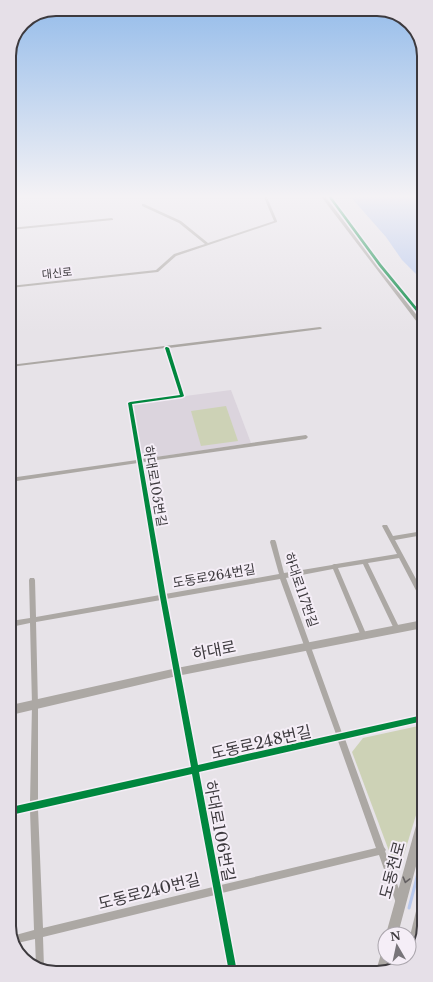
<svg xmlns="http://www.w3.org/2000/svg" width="433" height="982" viewBox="0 0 433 982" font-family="'Libre Baskerville','Noto Sans KR',serif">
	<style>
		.built { fill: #dbd4dd }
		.green { fill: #cdd2b6 }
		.water { fill: #b9c9ed }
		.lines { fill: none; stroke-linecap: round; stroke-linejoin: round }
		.stream { stroke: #b9c9ed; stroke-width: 3 }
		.street { fill: #aca8a4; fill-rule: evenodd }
		.secondary { fill: #aca8a4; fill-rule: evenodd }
		.cycleway-casing { stroke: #f5eef7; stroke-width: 3 }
		.cycleway { fill: #00873e; fill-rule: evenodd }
		.oneway { stroke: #646062 }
		.labels { text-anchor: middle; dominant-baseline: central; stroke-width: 4; stroke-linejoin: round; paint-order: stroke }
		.far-street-label { font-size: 11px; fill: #3d3a3e; stroke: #f5eef7 }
		.street-label { font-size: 13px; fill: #3d3a3e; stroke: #f5eef7 }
		.near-street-label { font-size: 16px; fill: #3d3a3e; stroke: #f5eef7 }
		.rim { fill: none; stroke: #3d3a3e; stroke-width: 2 }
	</style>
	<rect width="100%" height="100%" fill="#e7e3e8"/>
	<polygon class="built" points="231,390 251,443 150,458 142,454 132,403"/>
	<g class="green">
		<polygon points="226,406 238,441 201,446 191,411"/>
		<polygon points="423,725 424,789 402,861 392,859 352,752 363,738"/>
	</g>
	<polygon class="water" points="349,195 422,195 422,280 402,260 386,237"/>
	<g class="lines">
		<polyline class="stream" points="409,908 424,850"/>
		<g class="street">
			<polygon points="263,195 266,195 277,221 277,222 176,256 158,272 10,288 10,286 156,270 174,254 205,244 179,223 142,206 142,204 144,204 181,221 208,243 274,221"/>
			<polygon points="112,218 113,219 113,220 10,230 10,228"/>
			<path d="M320 327 322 328 321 329 169 348 184 396 182 397 132 404 142 459 306 435 308 437 306 439 143 462 165 594 279 574 270 542 271 540H275L276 542 284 573 332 565 334 564H336L397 554 382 526 383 525H387L393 536 423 531V535L395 540 423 592V600H421L399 558 368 563 400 629 399 631 397 632 395 631 363 564 338 568 367 636 366 638 364 639 362 638 361 636 333 569 286 578 342 733 423 715V721L345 739 384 847 386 850 385 851 403 900 402 903 399 904 396 903 379 855 222 893 237 972H229L215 895 43 937 44 968V969L36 966 35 939 13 944 12 941V936L34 930 30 810 11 815V807L30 803 32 705 30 623 11 627V621L30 618 29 580 30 578H34L35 580 36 617 160 595 138 463 10 482V478L137 460 128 403V402L180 395 165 348 10 367V365ZM280 579 336 734 198 765 166 599ZM161 600 191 767 38 801V705L36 622ZM338 741 376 848 221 885 199 772ZM192 774 213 887 43 928 38 809Z"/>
		</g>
		<g class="secondary">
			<polygon points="320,195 324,195 422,322 422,327 420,326"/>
			<polygon points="423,620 423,628 177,676 11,715 11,705 177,668"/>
			<polygon points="424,810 424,836 398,934 386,934 419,815 420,811"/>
			<polygon points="424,897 424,926 416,952 409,958 409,940 418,903 420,899"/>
			<polygon points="385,952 385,958 391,958 388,970 376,971 381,954"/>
			<polygon points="391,958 408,958 400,965 393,962"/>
		</g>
		<defs>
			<g id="cycleway">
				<polygon points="330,195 381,264 422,314 422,317 421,317 379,266 327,195"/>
				<polygon points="166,347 167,347 169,348 184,396 182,397 132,404 166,597 198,765 423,715 423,721 199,772 237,972 229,972 192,774 11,815 11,807 191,767 160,597 128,403 130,402 180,395 165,348"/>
			</g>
		</defs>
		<use href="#cycleway" class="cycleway-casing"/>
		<use href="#cycleway" class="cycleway"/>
	</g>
	<defs><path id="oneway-chevron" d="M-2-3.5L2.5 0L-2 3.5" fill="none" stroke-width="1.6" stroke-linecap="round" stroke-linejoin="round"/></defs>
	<use class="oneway" href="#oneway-chevron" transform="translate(406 880) rotate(105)"/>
	<linearGradient id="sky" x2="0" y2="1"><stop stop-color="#95bcea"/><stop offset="0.59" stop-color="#f4f2f5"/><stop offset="1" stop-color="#f4f2f5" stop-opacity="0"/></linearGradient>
	<rect width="433" height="333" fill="url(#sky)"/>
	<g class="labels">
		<g class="far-street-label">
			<text transform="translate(57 273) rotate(-6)">대신로</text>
		</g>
		<g class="street-label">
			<text transform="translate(155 486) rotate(80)">하대로105번길</text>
			<text transform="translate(214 576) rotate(-10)">도동로264번길</text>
			<text transform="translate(301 590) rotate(71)">하대로117번길</text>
		</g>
		<g class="near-street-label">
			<text transform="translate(214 650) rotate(-11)">하대로</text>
			<text transform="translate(261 742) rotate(-13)">도동로248번길</text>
			<text transform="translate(220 831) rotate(79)">하대로106번길</text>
			<text transform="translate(392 870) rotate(-75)">도동천로</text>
			<text transform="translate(149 891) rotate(-14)">도동로240번길</text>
		</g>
	</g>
	<path d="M0 0H433V982H0ZM56 16H377A40 40 0 0 1 417 56V926A40 40 0 0 1 377 966H56A40 40 0 0 1 16 926V56A40 40 0 0 1 56 16Z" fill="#e6e0e8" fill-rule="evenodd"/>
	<path class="rim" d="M56 16H377A40 40 0 0 1 417 56V926A40 40 0 0 1 377 966H56A40 40 0 0 1 16 926V56A40 40 0 0 1 56 16Z"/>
	<g transform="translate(397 946) rotate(351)"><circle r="19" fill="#f5eef7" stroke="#aba6ad"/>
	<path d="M0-3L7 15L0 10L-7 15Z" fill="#78757a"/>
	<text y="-6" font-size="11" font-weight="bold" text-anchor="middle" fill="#3d3a3e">N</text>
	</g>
</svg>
